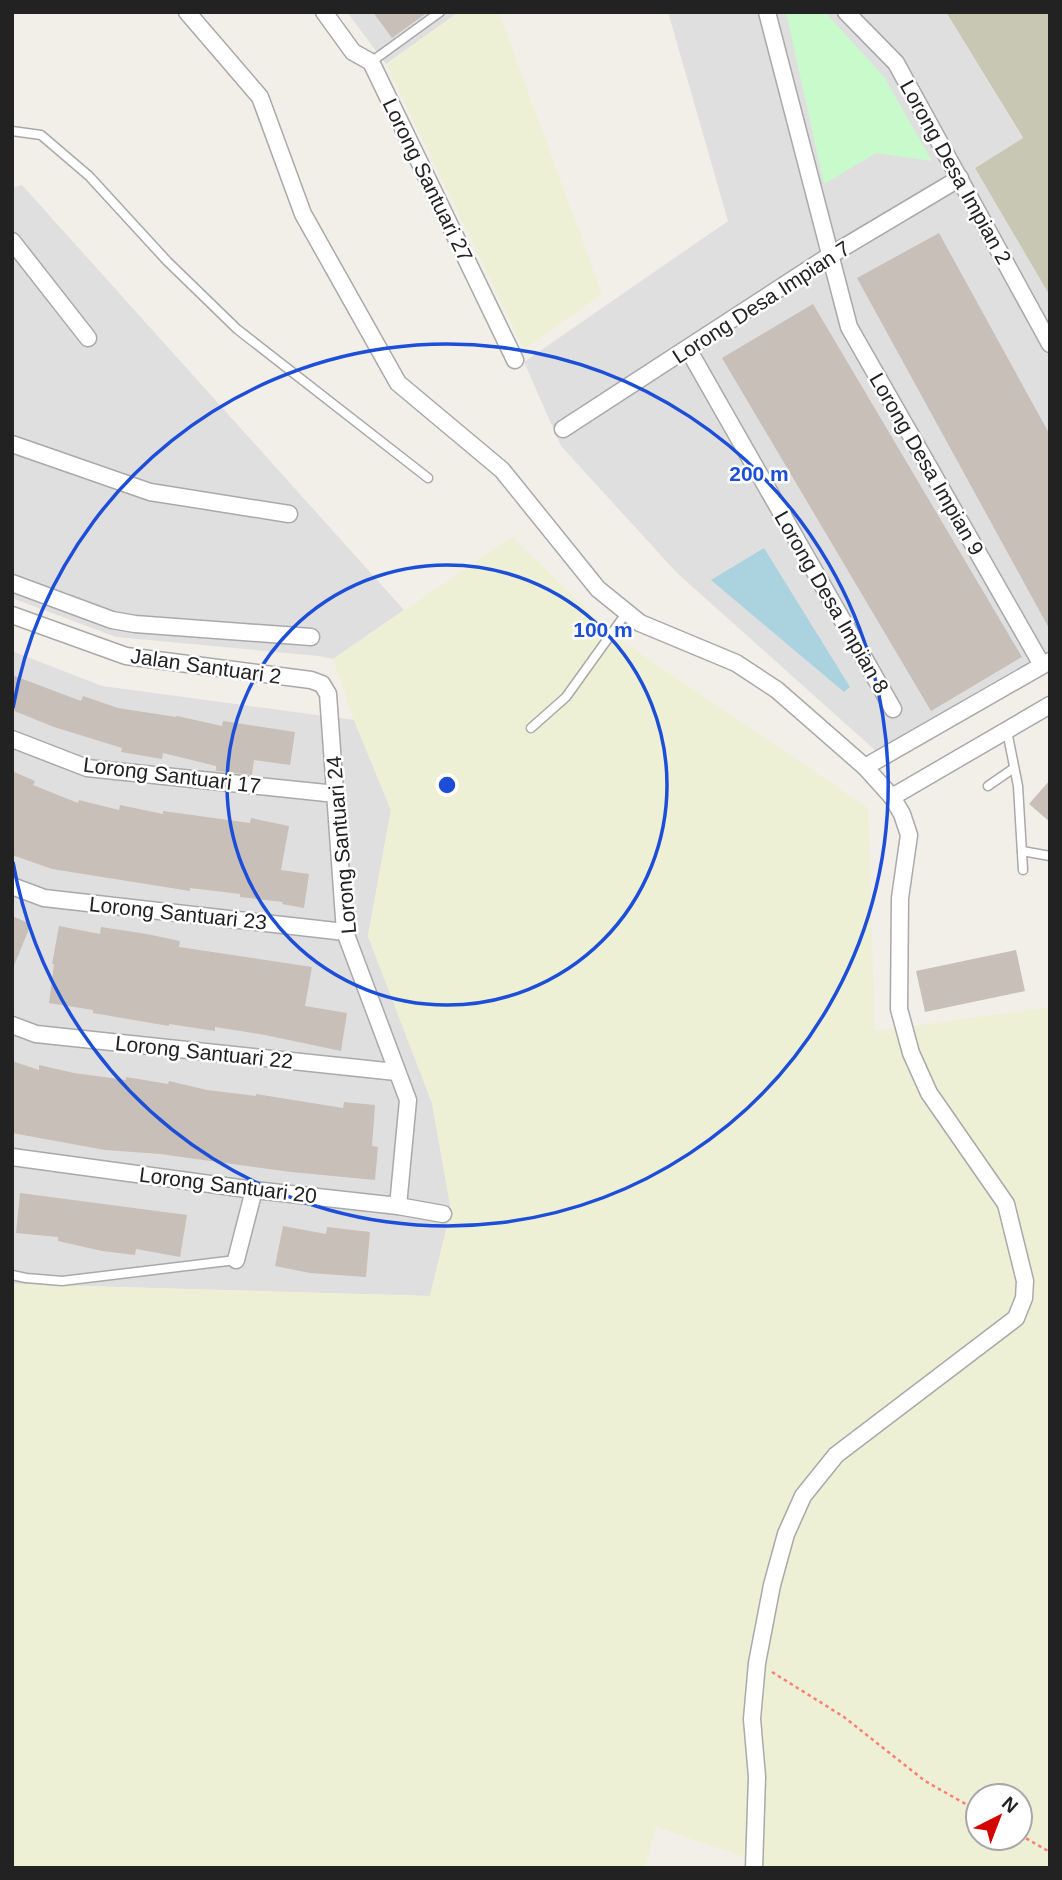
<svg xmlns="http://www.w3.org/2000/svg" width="1062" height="1880" viewBox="0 0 1062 1880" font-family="Helvetica,sans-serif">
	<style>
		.residential { fill: #e0dfdf }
		.construction { fill: #c7c7b4 }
		.farmland { fill: #eef0d5; fill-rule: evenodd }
		.park { fill: #c8facc }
		.water { fill: #aad3df }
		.building { fill: #c7bfb8 }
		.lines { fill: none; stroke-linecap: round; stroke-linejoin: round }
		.lane-casing { stroke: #a9a9a9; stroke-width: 11 }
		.street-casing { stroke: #a9a9a9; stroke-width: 19 }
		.path { stroke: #fa8072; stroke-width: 2.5; stroke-dasharray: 3.5 3.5; stroke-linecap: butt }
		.lane { stroke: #fff; stroke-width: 8 }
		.street { stroke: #fff; stroke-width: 16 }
		.ring { fill: none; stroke: #1d4ed8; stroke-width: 3.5 }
		.labels { text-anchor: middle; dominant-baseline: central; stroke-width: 5; stroke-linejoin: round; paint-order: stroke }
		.street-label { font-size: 21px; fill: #222; stroke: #fff }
		.centre { fill: #1d4ed8; stroke: #fff; stroke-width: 3.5 }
		.ring-label { font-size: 21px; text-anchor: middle; font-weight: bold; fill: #1d4ed8; stroke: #fff; stroke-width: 5; stroke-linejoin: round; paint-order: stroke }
	</style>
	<rect width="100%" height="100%" fill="#f2efe9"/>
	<g class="residential">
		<polygon points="347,12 459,12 386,64"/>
		<polygon points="668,12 946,12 1023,139 975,168 1050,296 1050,650 876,751 677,573 561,446 524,362 728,221"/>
		<polygon points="22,185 404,610 333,659 319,656 116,637 12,598 12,188"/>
		<polygon points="12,651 102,686 354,720 391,810 368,936 432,1103 451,1210 430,1296 12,1284"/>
	</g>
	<polygon class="construction" points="946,12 1050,12 1050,296 975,168 1023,138"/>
	<g class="farmland">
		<polygon points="459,12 499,12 602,294 524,349 386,64"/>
		<path d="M512 537 616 637 868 808 875 1031 1050 1007V1868H762V1863L656 1827 645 1868H12V1284L430 1296 451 1210 432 1103 368 936 391 810 354 720 333 659ZM978 1796H1020V1838H978Z"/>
	</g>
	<polygon class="park" points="786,12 825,12 884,77 932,161 876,153 824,184"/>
	<polygon class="water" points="764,548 850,687 844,692 711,580"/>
	<g class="building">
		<polygon points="373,12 428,12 392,38"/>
		<polygon points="939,233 1050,435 1050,630 857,278"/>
		<polygon points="813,304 1022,657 931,711 722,358"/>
		<polygon points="12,675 81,701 83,696 118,708 176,717 177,716 222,726 223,721 295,732 290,765 254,760 252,775 216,771 216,766 163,753 162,759 121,752 122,748 54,727 12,710"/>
		<polygon points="12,771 35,781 33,785 78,803 79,800 119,810 120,805 163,814 163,811 250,823 251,818 289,826 281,870 309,874 304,908 282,904 283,902 240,897 240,894 190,888 190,891 52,869 12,855"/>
		<polygon points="1050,780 1050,822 1029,804"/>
		<polygon points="12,916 31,924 13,968 12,968"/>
		<polygon points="59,926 100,934 101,927 147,934 180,941 179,947 312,967 305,1006 347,1013 341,1051 265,1035 215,1027 215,1031 169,1024 169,1026 93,1013 93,1010 49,1003 54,964 52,964"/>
		<polygon points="1016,950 1025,991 925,1012 916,971"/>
		<polygon points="12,1061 39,1070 39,1065 74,1073 126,1080 126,1077 168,1084 169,1081 207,1090 256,1096 256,1094 343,1108 344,1102 375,1105 372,1146 378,1147 375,1180 291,1172 160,1154 105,1150 12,1133"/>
		<polygon points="20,1193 187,1215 180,1257 136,1249 135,1255 102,1251 58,1241 58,1237 16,1233"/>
		<polygon points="283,1226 326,1234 327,1227 370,1232 366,1277 310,1273 275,1266"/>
	</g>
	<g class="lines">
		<defs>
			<g id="lane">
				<polyline points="371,62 440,12"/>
				<polyline points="12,131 41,135 89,176 167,261 237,329 428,478"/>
				<polyline points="531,728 566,697 627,612"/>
				<polyline points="1007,731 1018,786 1023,870"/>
				<polyline points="988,786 1014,768"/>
				<polyline points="1022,851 1050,856"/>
				<polyline points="12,1275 26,1278 62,1281 236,1260"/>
			</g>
			<g id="street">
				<polyline points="187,12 260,97 303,214 398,383 502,470 598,589 640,623 736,663 777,690 865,767 892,797 902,814 909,835 900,898 899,1009 911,1053 929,1093 1006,1204 1025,1281 1024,1298 1016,1318 836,1455 803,1496 786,1534 772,1585 757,1663 752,1719 757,1777 754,1868"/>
				<polyline points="324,12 353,52 371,62 515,360"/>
				<polyline points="767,12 849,327 1042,665"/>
				<polyline points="846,12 896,63 1050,344"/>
				<polyline points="12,241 88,338"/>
				<polyline points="688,349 893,709"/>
				<polyline points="563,429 829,256 960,178"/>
				<polyline points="12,444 150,492 289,514"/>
				<polyline points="12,583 112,620 135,624 311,637"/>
				<polyline points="12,615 126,656 311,680 322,684 328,694 345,932 408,1100 398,1206"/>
				<polyline points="12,739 87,768 336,794"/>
				<polyline points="865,767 1050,661"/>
				<polyline points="892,797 1050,705"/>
				<polyline points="12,886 44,898 345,932"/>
				<polyline points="12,1025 36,1034 396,1072"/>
				<polyline points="12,1157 254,1190 398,1206 443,1214"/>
				<polyline points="236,1260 254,1190"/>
			</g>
		</defs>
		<use href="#lane" class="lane-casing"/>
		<use href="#street" class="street-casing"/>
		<g class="path">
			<polyline points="772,1672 844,1717 925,1781 978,1811"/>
			<polyline points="1020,1835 1050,1852"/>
		</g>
		<use href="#lane" class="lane"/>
		<use href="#street" class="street"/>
	</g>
	<g class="ring">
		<circle cx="447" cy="785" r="220"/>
		<path d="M13 708A441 441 0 1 1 13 862"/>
	</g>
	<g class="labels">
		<g class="street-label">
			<text transform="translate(956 172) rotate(61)">Lorong Desa Impian 2</text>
			<text transform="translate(428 180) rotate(64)">Lorong Santuari 27</text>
			<text transform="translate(761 302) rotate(-33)">Lorong Desa Impian 7</text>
			<text transform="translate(927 464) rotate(60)">Lorong Desa Impian 9</text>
			<text transform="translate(832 602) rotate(60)">Lorong Desa Impian 8</text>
			<text transform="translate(206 666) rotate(8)">Jalan Santuari 2</text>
			<text transform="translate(172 775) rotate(7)">Lorong Santuari 17</text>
			<text transform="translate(341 845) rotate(-95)">Lorong Santuari 24</text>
			<text transform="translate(178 913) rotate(6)">Lorong Santuari 23</text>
			<text transform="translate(204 1052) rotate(6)">Lorong Santuari 22</text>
			<text transform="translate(228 1185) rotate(7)">Lorong Santuari 20</text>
		</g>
	</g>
	<circle cx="447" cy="785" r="10" class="centre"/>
	<g class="ring-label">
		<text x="759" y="481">200 m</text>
		<text x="603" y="637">100 m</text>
	</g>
	<rect width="1062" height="1880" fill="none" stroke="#222222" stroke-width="28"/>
	<g transform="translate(999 1817) rotate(42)"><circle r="33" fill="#ffffff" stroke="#a7a7a7" stroke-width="2"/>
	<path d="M0-5L12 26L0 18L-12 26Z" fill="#d40000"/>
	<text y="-10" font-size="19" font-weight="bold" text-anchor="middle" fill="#222222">N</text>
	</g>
</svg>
